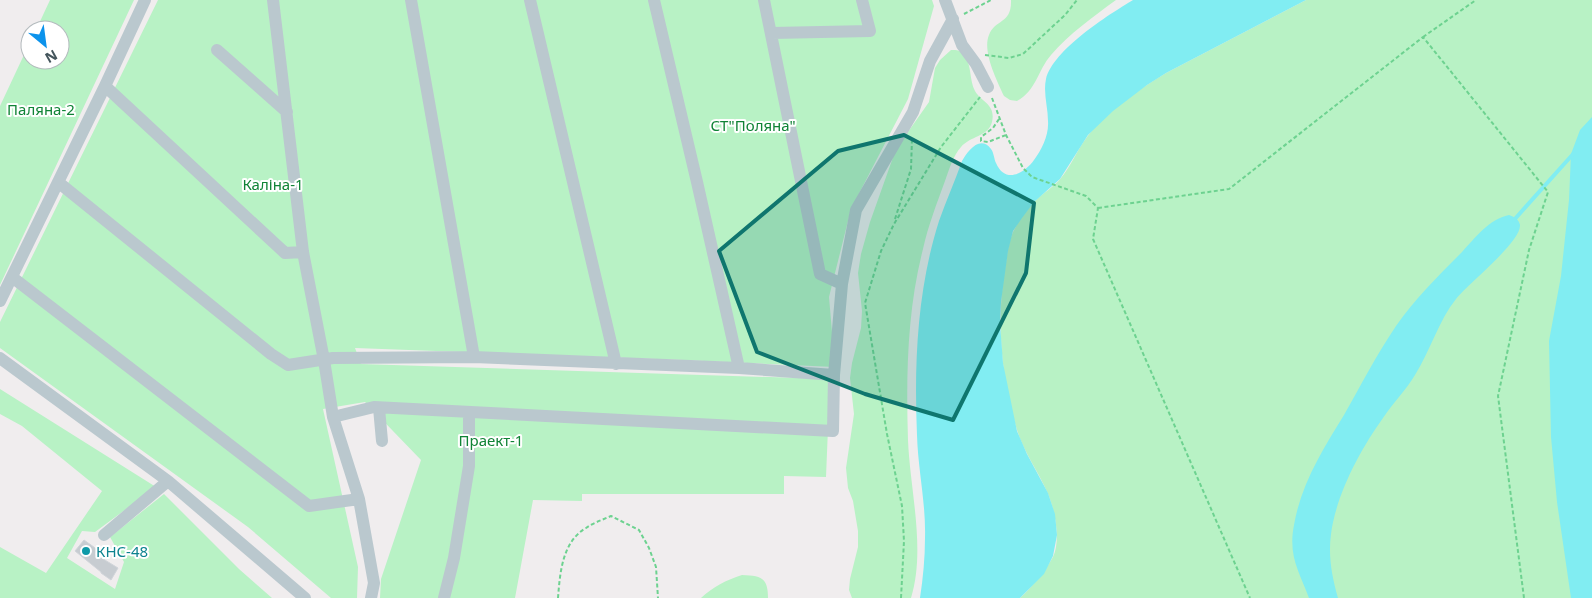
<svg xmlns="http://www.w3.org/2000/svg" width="1592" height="598" viewBox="0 0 1592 598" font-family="'Noto Sans',sans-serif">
	<rect width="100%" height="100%" fill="#f0edee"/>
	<path fill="#b8f2c5" d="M50,0H134L0,285V106L30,42V60H60V30H36Z
		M158,0H932L934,6L908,99L851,209L829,297L835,367L683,360L355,348L361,364L830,379L826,477L784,476V494H582V501L533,500L515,598H380L381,579L421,460L365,402L323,409L358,567L357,598H331L248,527L0,348V322Z
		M1011,0H1116C1094,16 1069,34 1051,55C1038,70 1036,91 1017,101L1010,100L1004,96C997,81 982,51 989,35C995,19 1012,24 1011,0Z
		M1306,0H1592V598H1020C1031,588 1046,570 1053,557C1061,540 1055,511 1048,494C1039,472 1024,453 1017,430C1001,378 996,321 1005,269C1007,256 1008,243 1013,232C1018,221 1027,209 1035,201C1043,193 1054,187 1061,178C1071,166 1077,150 1087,137C1107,110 1138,90 1166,73Z
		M951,50C957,50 961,50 964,55C972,64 969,80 975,91C982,103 996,104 992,122C988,137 970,136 961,147C953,156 949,170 945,181C937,203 928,226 923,249C907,311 906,377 908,440C910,490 926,550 911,598H852L849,590L850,579L858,547V531L853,501L848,488L846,468L854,414L850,378L852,363L861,328L862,311L858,273L861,254L870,222L896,149L929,102L935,68L940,60Z
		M0,389L156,487L95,532L82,531L67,558L115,589L124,562L110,537L164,494L239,569L272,598H0V547L46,573L102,491L22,426L0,414Z
		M742,575C761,576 768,577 768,598H701C713,587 726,580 742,575Z"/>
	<path fill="#81edf2" d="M1133,0H1306L1166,73L1147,85L1113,111L1088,135L1060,179L1034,202L1022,218L1013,231L1008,251L1001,302L1000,323L1003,363L1017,431L1027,454L1048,493L1055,514L1057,535L1053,556L1044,574L1020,598H920C923,578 925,558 925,538C926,503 918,470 917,435C914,364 917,290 939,221C946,201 955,181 962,161C967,152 980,134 991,149C994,153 994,159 996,163C1005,184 1024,174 1034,160C1042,149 1049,135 1048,121C1048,107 1043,93 1046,79C1053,50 1108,15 1133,0Z
		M1592,117V598H1571L1557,502L1551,437L1549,341L1561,276L1569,200L1571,154L1580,130Z
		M1509,215C1514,217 1519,219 1520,225C1521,242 1468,284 1456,299C1439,320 1430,351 1415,375C1406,390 1393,403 1383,418C1360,450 1336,495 1331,534C1328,556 1332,577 1338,598H1309C1299,571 1288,556 1294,525C1301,484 1323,449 1344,415C1361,385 1377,354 1396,326C1415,299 1439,275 1462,252C1475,238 1489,219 1509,215Z"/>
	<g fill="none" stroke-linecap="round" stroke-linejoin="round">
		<path stroke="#81edf2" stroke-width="4" d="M1514,220L1574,153"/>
	</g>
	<path fill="#c7ccd1" stroke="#d1d5da" d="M84,540L98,550L95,554L118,568L111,580L101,573V572L75,551Z"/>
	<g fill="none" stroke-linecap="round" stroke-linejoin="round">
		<path stroke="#6dd290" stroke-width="2" stroke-dasharray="4 2.5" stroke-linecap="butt" d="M964,14L991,0
			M1423,37L1476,0
			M985,55L1009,58L1023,54L1065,15L1077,0
			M992,98L1006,135L1023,168L1032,177L1086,196L1098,208L1093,239L1250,598
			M999,119L993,128L981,137V141L988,142L1006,135
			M1098,208L1229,189L1423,37L1548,192L1529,250L1498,396L1524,598
			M895,219L911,169L912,139
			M558,598C560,573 562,542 586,528C593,523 602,520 611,516L639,530L649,548L656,567L658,598
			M901,598L904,541L902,506L887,434L865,303L881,251L894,224L941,147L980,97"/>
		<path stroke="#bac8ce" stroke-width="12" d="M273,0L303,252L324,360L333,417L359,499L374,583L371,598
			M411,0L474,357
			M530,0L616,364
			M654,0L697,182L739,368
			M764,0L820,274L842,284
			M945,0L962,45L976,64L988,87
			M772,33L870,31L862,0
			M217,50L287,112
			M105,86L285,253L303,252
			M58,182L271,354L288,365L333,358L474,357L739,368L834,375
			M12,277L309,506L359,499
			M0,301L105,86L145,0
			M0,358L168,481L305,598
			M379,408L382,441
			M333,417L374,407L833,431L834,375L842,284L856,210L913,112L930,61L953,19
			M104,535L168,481
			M444,598L454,558L469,466V412"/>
	</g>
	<path fill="#0f766e" fill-opacity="0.2" stroke="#0f766e" stroke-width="4" stroke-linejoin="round" d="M904,135L1034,203L1026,273L953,420L865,394L757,352L719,251L838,151Z"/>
	<circle fill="#0f9aa8" stroke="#fff" stroke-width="2" cx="86" cy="551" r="5"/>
	<g text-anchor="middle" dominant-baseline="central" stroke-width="4" stroke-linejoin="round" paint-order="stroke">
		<g font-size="15" fill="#108336" stroke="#fff">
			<text x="41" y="109">Паляна-2</text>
			<text x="753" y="125">СТ"Поляна"</text>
			<text x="273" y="184">Каліна-1</text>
			<text x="491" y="440">Праект-1</text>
		</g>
		<g font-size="15" fill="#0d838f" stroke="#fff" text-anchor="start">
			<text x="96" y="551">КНС-48</text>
		</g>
	</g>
	<g transform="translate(45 45) rotate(151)"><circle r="24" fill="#ffffff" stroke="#b4bbbe"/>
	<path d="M0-4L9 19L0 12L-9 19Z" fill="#0c93ec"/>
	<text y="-8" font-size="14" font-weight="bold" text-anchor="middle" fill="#44555c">N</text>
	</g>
</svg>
